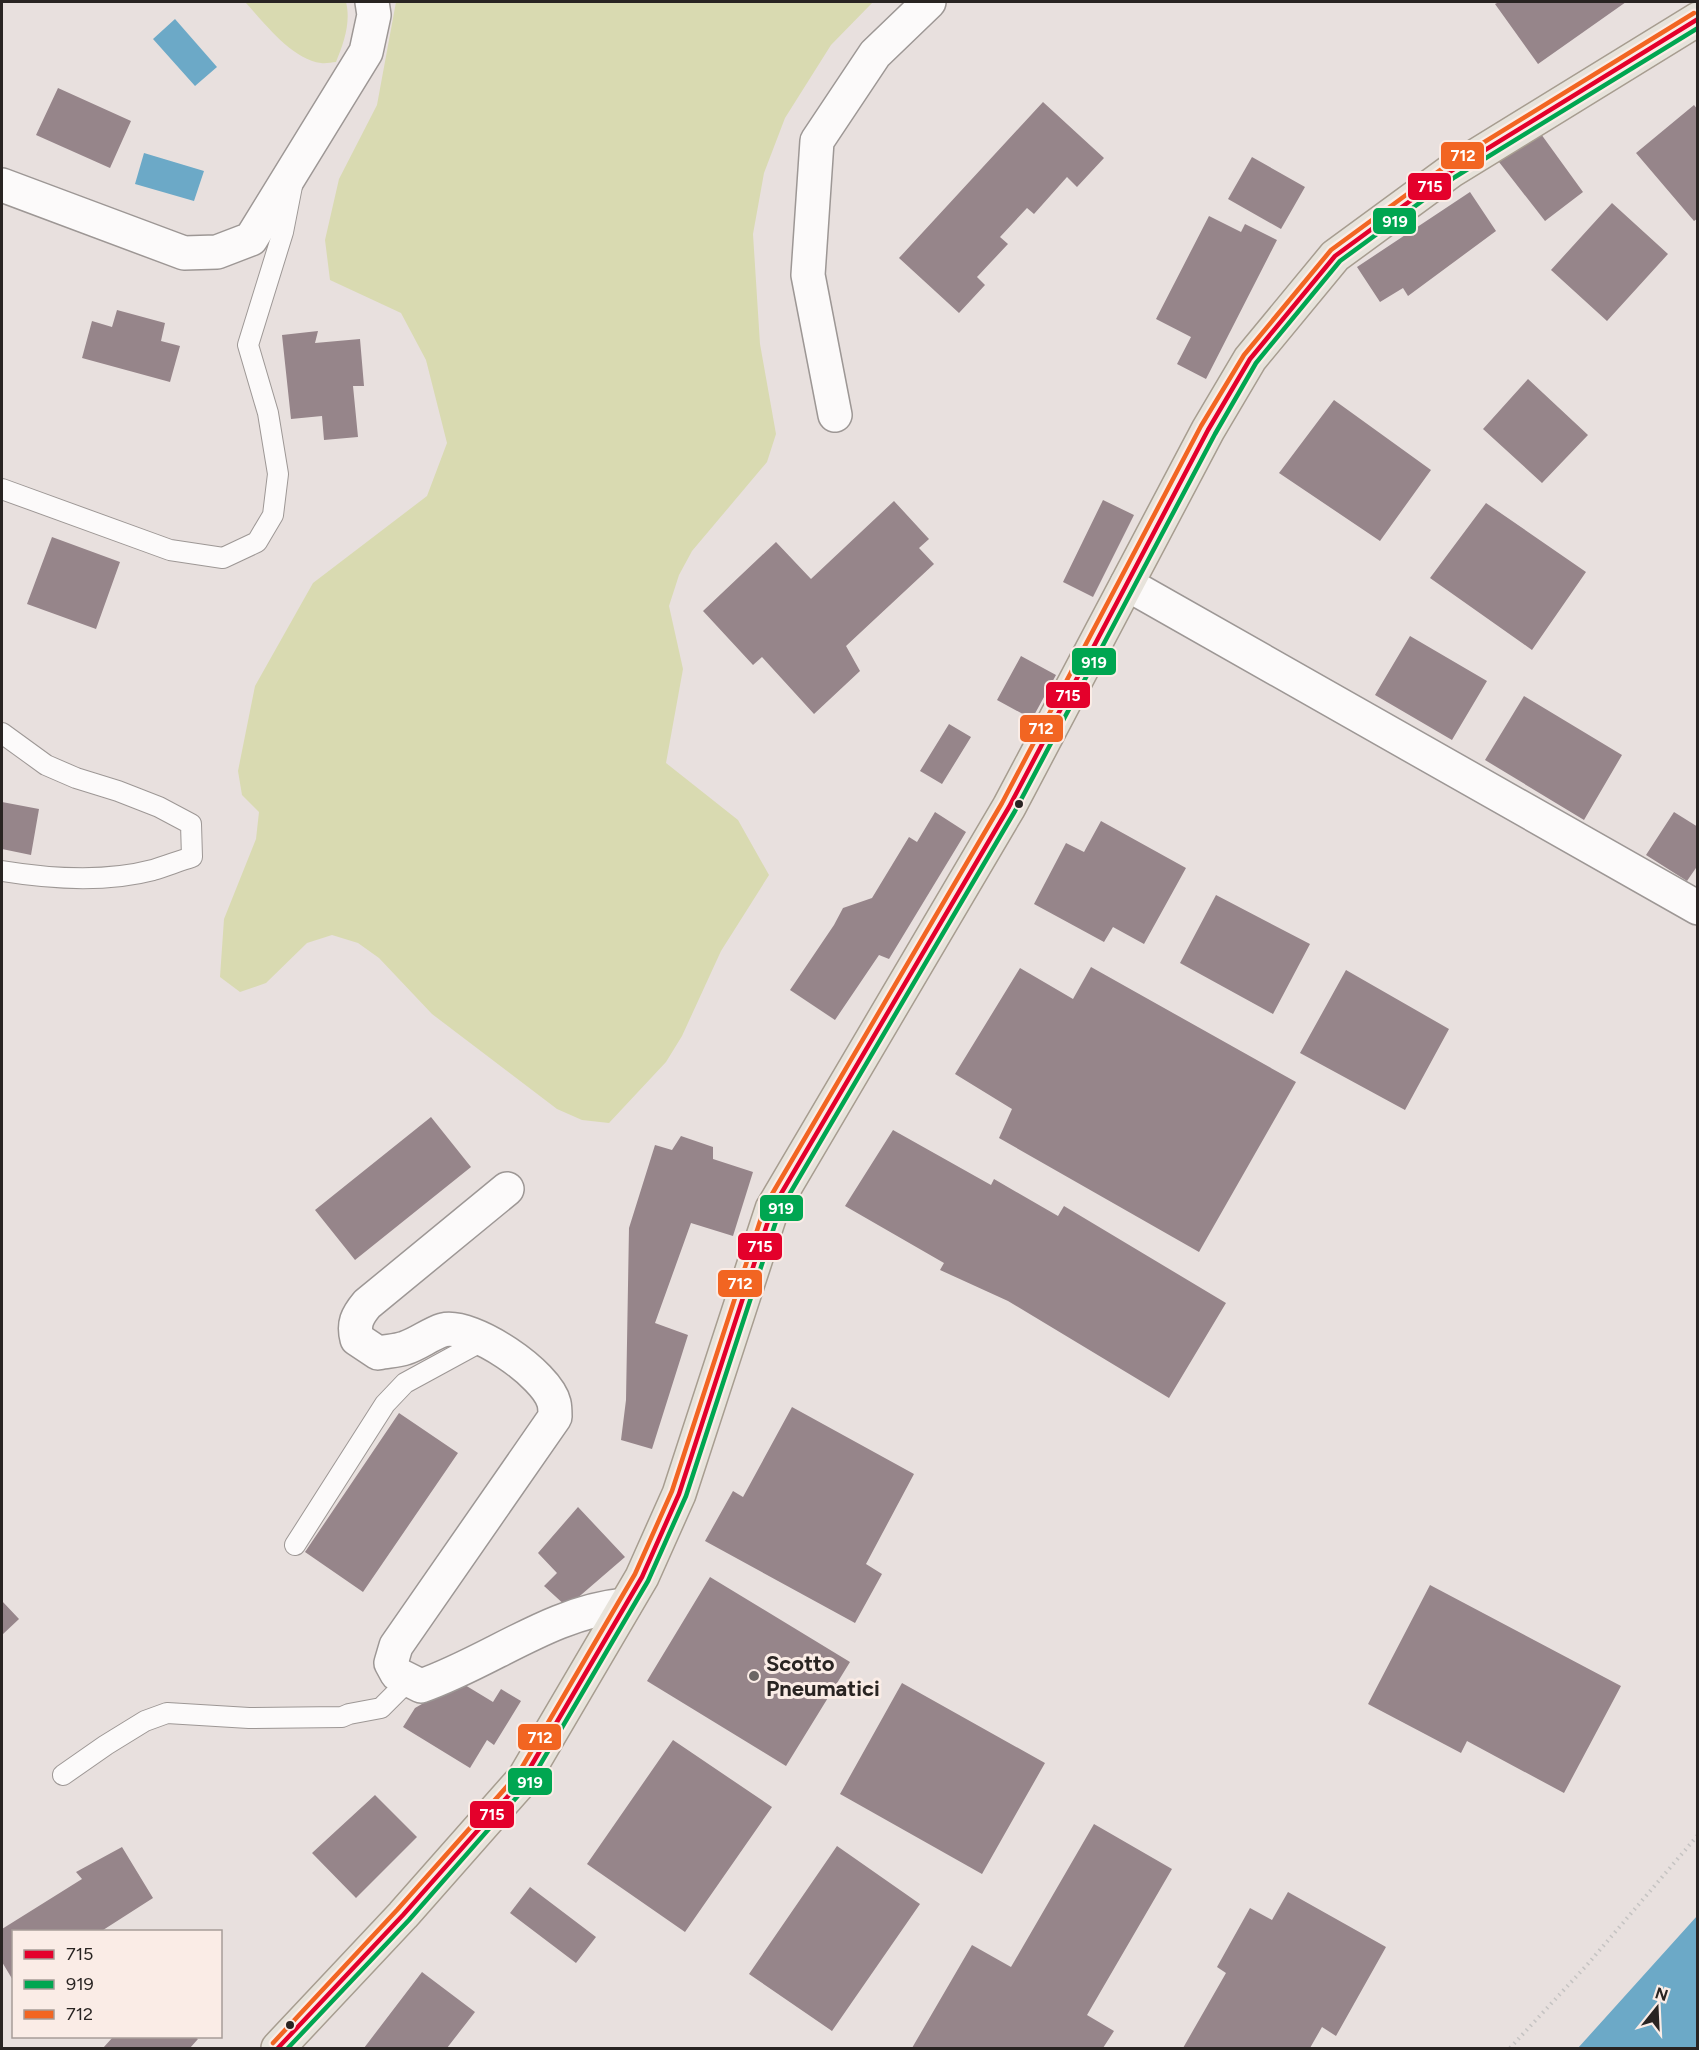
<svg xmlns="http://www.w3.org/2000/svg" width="1699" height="2050" viewBox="0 0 1699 2050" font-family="Figtree,sans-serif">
	<rect width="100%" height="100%" fill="#e8e0de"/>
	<path fill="#d9dab1" d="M245,2H346C351,22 344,43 336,62C331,62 326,64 321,63C291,59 264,22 245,2Z
		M396,2H873L831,45L785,118L764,173L753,234L760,344L776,434L767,462L692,551L679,575L669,606L683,669L666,763L738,820L769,875L721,951L682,1036L666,1062L609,1123L582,1120L557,1109L432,1014L379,958L358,943L332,935L307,943L266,983L240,992L220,977L224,919L256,839L259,812L242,795L238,771L255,686L313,583L427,496L447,443L426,360L401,313L330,280L325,240L339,179L377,105Z"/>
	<path fill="#6ca9c7" d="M175,19L217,67L195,86L153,39Z
		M144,153L204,171L194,201L135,184Z
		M1697,1916V2048H1578Z"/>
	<path fill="#96858a" d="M1499,2H1626L1538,64L1495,4Z
		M58,88L131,121L110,168L36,135Z
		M1043,102L1104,158L1077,187L1067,177L1034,214L1027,208L1000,237L1008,244L977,277L985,285L959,313L899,258Z
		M1694,105L1698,110V218L1694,221L1636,153Z
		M1541,134L1583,192L1545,221L1499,162Z
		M1252,157L1305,187L1281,229L1228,199Z
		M1470,192L1496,231L1408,296L1403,288L1380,302L1357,267Z
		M1612,203L1668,254L1607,321L1551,270Z
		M1209,216L1241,232L1245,224L1277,240L1206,379L1177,364L1191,337L1156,319Z
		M117,310L165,323L161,341L180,346L170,382L82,358L92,321L112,327Z
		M318,331L315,343L360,339L364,386H353L358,437L324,440L322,416L291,419L282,335Z
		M1528,379L1588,435L1542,483L1483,429Z
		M1334,400L1431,470L1380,541L1279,473Z
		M1103,500L1134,515L1093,597L1063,582Z
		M894,501L929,539L919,548L934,564L846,646L860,671L814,714L762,657L753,665L703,611L776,542L811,579Z
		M1486,503L1586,572L1532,650L1430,578Z
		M52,537L120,562L96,629L27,604Z
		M1410,636L1487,681L1452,740L1375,695Z
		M1021,656L1056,675L1032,719L997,700Z
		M1524,696L1622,755L1584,820L1485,760Z
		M949,724L971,737L942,784L920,771Z
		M2,802L39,809L31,855L2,849Z
		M935,812L966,832L889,959L879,955L835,1020L790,990L834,925L843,908L872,898L909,837L917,842Z
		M1674,812L1698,827V865L1687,881L1646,855Z
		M1101,821L1186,868L1144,944L1113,927L1104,942L1034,904L1066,843L1084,852Z
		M1216,895L1310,944L1273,1014L1180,963Z
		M1091,967L1296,1082L1199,1252L999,1138L1012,1109L955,1074L1020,968L1073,999Z
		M1346,970L1449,1029L1405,1110L1300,1053Z
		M431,1117L471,1167L355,1260L315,1210Z
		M893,1130L991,1185L994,1179L1058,1216L1064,1206L1226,1303L1169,1398L1008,1301L940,1270L944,1263L845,1206Z
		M681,1136L713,1147V1159L753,1172L733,1236L691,1223L655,1323L688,1335L652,1449L621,1440L626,1400L629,1228L655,1145L672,1150Z
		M792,1407L914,1474L866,1564L882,1574L855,1623L705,1541L733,1491L743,1497Z
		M399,1413L458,1453L363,1592L305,1552Z
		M578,1507L625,1557L567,1607L544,1586L557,1573L538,1553Z
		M710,1577L850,1662L786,1766L647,1681Z
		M1430,1585L1621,1686L1564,1793L1467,1741L1461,1753L1368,1704Z
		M2,1601L19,1619L2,1635Z
		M460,1682L493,1702L501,1689L521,1701L494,1745L487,1740L470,1768L403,1727L415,1708Z
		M902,1683L1045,1763L982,1874L840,1794Z
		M673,1740L772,1807L685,1932L587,1864Z
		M375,1795L417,1837L356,1898L312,1853Z
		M1094,1824L1172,1869L1087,2015L1114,2031L1103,2048H912L972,1945L1011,1967Z
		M837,1846L920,1904L832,2031L749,1974Z
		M122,1847L153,1898L100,1932H14V1982L2,1962V1929L82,1879L76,1872Z
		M530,1887L596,1937L576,1963L510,1913Z
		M1288,1892L1386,1947L1336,2036L1322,2027L1310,2048H1183L1226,1973L1217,1967L1250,1908L1272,1920Z
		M422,1972L475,2012L447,2048H364Z
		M113,2037H195L198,2039L190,2048H103Z"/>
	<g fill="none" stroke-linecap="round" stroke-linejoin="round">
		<g stroke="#9d9795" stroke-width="22">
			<path id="service" d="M2,489L170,550L223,558L257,542L273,515L278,474L268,413L248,345L283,232L292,186
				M2,733L46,765L76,778L118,791L159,807L191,824L192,857C179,861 166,866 153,870C104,883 51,879 2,871
				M295,1545L385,1404L405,1383L484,1340
				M63,1775L106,1745L145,1721L167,1713L249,1718L342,1717L349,1714L381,1708L408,1681"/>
		</g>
		<g stroke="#9d9795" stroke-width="36">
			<path id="minor" d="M835,415L808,275L817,141L875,54L929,2
				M1127,584L1698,908
				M507,1189L367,1304C357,1316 353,1324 357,1339L378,1353C387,1351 397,1351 405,1348C418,1344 430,1334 443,1330C472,1323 547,1374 554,1403C555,1407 555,1413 555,1417L396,1646L391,1663L397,1674L421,1686C490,1662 551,1612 625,1605"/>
		</g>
		<g stroke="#9d9795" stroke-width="36">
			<path id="tertiary" d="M2,185L184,253L217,252L251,239L366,52L374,15L372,2"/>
		</g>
		<g stroke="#a79d90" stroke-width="36">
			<path id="primary" d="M278,2048L403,1915L524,1778L642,1577L679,1494L772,1209L1009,807L1208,430L1250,359L1335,256L1451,171L1698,19"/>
		</g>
		<path stroke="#c5c3c2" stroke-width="4" stroke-dasharray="1.5 4.5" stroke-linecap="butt" d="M1510,2048L1587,1965L1698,1835"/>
		<use href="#service" stroke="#fcfafa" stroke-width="20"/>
		<use href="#minor" stroke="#fcfafa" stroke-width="33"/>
		<use href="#tertiary" stroke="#fcfafa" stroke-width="33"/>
		<use href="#primary" stroke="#e7e3db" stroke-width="33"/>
		<g stroke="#faece6" stroke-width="9">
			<path id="bus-1" d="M278,2048L403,1915L524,1778L642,1577L679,1494L772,1209L1009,807L1208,430L1250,359L1335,256L1451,171L1698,19"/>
		</g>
		<g stroke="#faece6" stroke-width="9">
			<path id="bus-2" d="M288,2048L409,1920L530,1782L648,1581L686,1496L779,1212L1015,811L1215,434L1256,363L1340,261L1455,177L1698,28"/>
		</g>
		<g stroke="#faece6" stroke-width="9">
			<path id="bus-3" d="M273,2043L397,1910L518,1774L635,1574L672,1491L765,1206L1002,803L1201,426L1244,355L1331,250L1447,165L1694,13"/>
		</g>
		<use href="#bus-1" stroke="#e4002b" stroke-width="4.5"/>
		<use href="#bus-2" stroke="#00a651" stroke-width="4.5"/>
		<use href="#bus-3" stroke="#f26522" stroke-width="4.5"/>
	</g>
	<g fill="#292422" stroke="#faece6" stroke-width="2">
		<circle cx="1019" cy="804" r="5"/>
		<circle cx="290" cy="2025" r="5"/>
	</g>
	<circle fill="#6c6664" stroke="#faece6" stroke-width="2" cx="754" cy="1676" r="6"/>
	<g text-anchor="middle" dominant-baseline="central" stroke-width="6" stroke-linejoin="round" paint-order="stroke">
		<g font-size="22" font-weight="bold" fill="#292422" stroke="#faece6" text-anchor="start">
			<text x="766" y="1663">Scotto<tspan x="766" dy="25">Pneumatici</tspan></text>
		</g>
	</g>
	<g stroke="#faece6" stroke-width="2">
		<rect x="1440" y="141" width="45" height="29" rx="6" fill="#f26522"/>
		<rect x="1407" y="172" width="45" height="29" rx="6" fill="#e4002b"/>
		<rect x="1372" y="207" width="45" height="28" rx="6" fill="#00a651"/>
		<rect x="1071" y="647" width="46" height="29" rx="6" fill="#00a651"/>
		<rect x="1045" y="681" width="46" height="28" rx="6" fill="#e4002b"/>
		<rect x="1019" y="714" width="45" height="29" rx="6" fill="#f26522"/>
		<rect x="759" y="1194" width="45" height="28" rx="6" fill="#00a651"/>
		<rect x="737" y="1232" width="46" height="29" rx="6" fill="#e4002b"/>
		<rect x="717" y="1269" width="46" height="29" rx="6" fill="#f26522"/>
		<rect x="517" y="1723" width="45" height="28" rx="6" fill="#f26522"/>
		<rect x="507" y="1767" width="46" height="29" rx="6" fill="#00a651"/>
		<rect x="469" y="1800" width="46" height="29" rx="6" fill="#e4002b"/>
	</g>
	<g font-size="16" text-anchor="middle" font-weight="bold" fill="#fff">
		<text x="1463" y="161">712</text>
		<text x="1430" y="192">715</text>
		<text x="1395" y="227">919</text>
		<text x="1094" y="668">919</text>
		<text x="1068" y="701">715</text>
		<text x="1041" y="734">712</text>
		<text x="781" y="1214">919</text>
		<text x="760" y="1252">715</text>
		<text x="740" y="1289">712</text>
		<text x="540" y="1743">712</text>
		<text x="530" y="1788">919</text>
		<text x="492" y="1820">715</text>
	</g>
	<rect width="1699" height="2050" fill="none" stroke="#292422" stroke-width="6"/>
	<rect x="12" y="1930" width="210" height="108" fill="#faece6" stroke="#a69c98" stroke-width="1.5"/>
	<rect x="24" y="1950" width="30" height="9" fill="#e4002b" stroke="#a69c98" stroke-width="1.5"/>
	<text x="66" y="1960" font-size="18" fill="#292422">715</text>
	<rect x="24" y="1980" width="30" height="9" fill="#00a651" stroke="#a69c98" stroke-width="1.5"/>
	<text x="66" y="1990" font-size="18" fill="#292422">919</text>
	<rect x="24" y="2010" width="30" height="9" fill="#f26522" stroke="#a69c98" stroke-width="1.5"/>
	<text x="66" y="2020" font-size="18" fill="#292422">712</text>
	<g transform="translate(1657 2008) rotate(18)" stroke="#faece6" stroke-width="4.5" paint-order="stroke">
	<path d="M0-4.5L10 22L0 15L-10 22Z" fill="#292422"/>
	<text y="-9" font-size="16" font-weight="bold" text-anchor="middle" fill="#292422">N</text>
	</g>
</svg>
